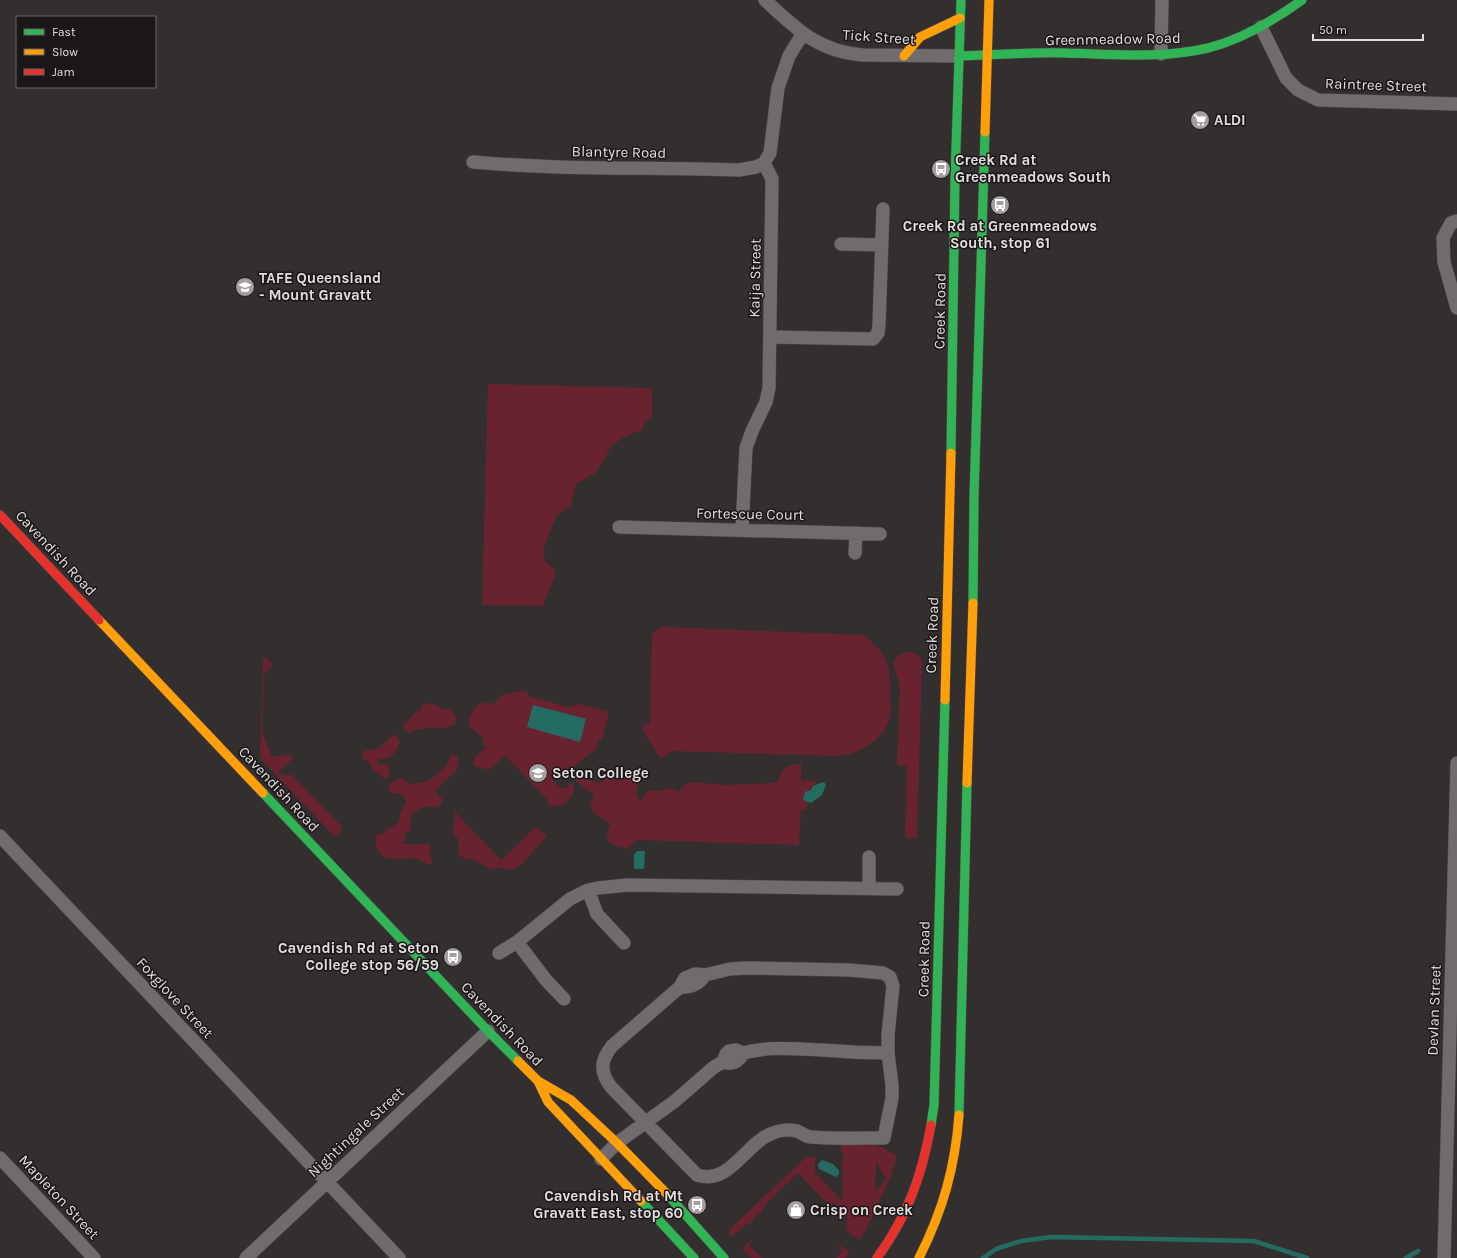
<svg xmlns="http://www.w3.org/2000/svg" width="1457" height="1258" viewBox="0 0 1457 1258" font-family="Karla,sans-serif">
	<rect width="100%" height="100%" fill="#342f2f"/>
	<path fill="#692330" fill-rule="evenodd" d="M488,384L652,388V417L645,421L642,430L624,437L611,446L603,462L595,473L576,484L571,505L556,516L543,551L546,563L554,568L556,574L543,604L544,606L482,605Z
		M664,627L863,635C888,653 891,666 890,696C890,702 891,711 890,717C884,740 860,753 839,756L672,751L661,759L643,731V725L650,723L652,635L656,630Z
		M907,652C914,652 918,654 922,660L917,838H905L907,766L897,765L900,686L893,664L898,656Z
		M263,658H266L273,665L264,674L262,723L263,734L271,755C279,759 286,752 294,757L278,773L280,774L292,775L342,827L341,830L335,837L260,758Z
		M523,691L527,692L528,696L568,707L579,704L609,712L602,739L598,740L595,751H593L565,774L560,772L553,774L551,778L561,788H566L572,783L574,786L573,794L567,801V804L549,807L548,800L505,755L489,770L475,766L473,763L475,757L486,748L483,743V738L469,725C468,718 473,708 479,704C484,702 488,704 493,704L502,695Z
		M431,703L445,710L449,709L457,718L454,725C446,729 440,728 431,728C424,728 415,730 408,733L403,729V726L416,712L421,710L422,705L425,704Z
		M394,734L400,741C399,746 394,755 389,758C386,759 383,759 379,759L377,761L379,764H388L389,776L387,778L384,779L378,772L374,771L368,761L362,759L363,753L365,750L368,751L371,749L375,751Z
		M454,754L459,759L457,770L435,791L443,800L438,807C426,805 421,807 411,815L410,832L405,833V840L403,842V844H429L432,865C426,863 419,859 412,858C399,857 385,864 378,850C375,844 375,840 377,835L385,833L388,828L395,826L399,821L400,812L406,803V800L401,794L390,792L388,788L392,782L401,778L411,784L429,781L446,766L451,756Z
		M801,763V781L806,780L817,782L809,791L805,801L808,803L805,810H801L799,845L638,840L624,850L623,847C615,846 606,843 607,834C608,830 610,828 610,824L592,811L590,805L594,797L593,794L576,781V778H582L600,783L609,775L618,774L636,775L639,780L636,795L639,800H642C648,788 647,791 659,791C663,791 667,788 672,788L676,791H679L686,784L691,782L725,785L775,783L779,780C780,768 790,765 801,763Z
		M455,812L501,860L536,827L546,835L545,838L523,863L515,868L510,870L501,868L490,869L472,859H466L460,856L458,851V839L453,833Z
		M871,1144L883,1148L897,1156L891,1176L864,1234L859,1240L847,1231L846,1225L848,1218L834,1202L829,1205L798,1173L766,1204L761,1213L754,1217L750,1224L745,1225L743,1228L729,1237V1230L806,1157H815V1173L842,1201L843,1152H840L842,1145ZM876,1162L886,1179L875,1192Z
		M752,1239L753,1240L749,1246L762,1258H752L742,1249Z
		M837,1245L845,1248L850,1253L845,1258H836L842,1251Z"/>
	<path fill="#246c61" d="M533,705L586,719L580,742L527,727Z
		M822,782L825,783L826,785L822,795L811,803L805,801L803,799L805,792L811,790L813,786Z
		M637,851H645L644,869H634V855Z
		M822,1160L833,1164L839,1170V1174L836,1177L834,1176L819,1169L818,1164Z"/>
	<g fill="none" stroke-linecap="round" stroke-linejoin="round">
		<path stroke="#246c61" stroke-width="4.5" d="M983,1258L996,1249L1021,1241L1051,1237L1254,1241L1307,1258
			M1406,1258L1418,1251"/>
		<g stroke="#504b4b" stroke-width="14">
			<path id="street" d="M765,0C796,29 819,52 863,55L959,56
				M1261,27L1286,78L1298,90L1318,100L1457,104
				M1161,54L1162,0
				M473,162C561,170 650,167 739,170L756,167L764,163
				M1457,221L1451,223L1443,238L1444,262L1457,308
				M841,244L882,245
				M770,337L873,339L878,333L879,324L883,209
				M619,527L880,534
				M742,529L746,448L752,431L766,402L769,388L772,179L764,163L770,153L778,88L789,56L803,33
				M855,553L856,533
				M0,836L399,1258
				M869,888V857
				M588,890L597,914L624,943
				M517,942L546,980L564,999
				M499,953L517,942L570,899L588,890L598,888L627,885L897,889
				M680,987L612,1046C600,1061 600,1072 611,1087L697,1175C730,1186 746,1142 773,1133C780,1130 790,1129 797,1131C802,1133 806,1137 811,1137C835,1139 860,1138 884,1138L892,1098V1085L888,1053V1035L893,986L890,977L883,973L849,970L746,968L730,969L705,975L695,974L685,978L680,987C691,988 699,984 705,975
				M743,1053C770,1046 796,1049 823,1050C845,1052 867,1053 888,1053
				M0,1158L94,1258
				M601,1159L617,1143L675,1101L714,1067L723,1062L726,1054L729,1051L736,1050L743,1053C739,1062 732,1065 723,1062
				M246,1258L488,1031
				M1444,1258L1457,763"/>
		</g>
		<g stroke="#504b4b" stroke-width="10">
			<path id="fast" d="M959,56C994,55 1030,52 1065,53C1112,54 1162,59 1208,48C1243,39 1273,21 1302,0
				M951,453L955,177L961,0
				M973,603L974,498L985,132
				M263,793L488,1031L518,1061
				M959,1115L967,783
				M931,1125L934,1105L945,700
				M667,1194L724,1258
				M641,1201L694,1258"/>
		</g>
		<g stroke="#504b4b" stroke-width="10">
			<path id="slow" d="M904,56L920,37L960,18
				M985,132L989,0
				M99,620L263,793
				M945,700L951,453
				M967,783L973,603
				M518,1061L538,1081L571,1100L617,1143L667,1194
				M538,1081L548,1102L641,1201
				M919,1258C943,1210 955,1168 959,1115"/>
		</g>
		<g stroke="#504b4b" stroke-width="10">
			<path id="jam" d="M0,515L99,620
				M877,1258C907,1217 922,1176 931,1125"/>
		</g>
		<use href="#street" stroke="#706c6c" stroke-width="13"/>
		<use href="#fast" stroke="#30b455" stroke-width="9"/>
		<use href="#slow" stroke="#ff9f0a" stroke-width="9"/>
		<use href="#jam" stroke="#e5322d" stroke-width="9"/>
	</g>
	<defs>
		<g id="supermarket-disc" transform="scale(1)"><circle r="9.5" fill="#a69fa0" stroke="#1b1617"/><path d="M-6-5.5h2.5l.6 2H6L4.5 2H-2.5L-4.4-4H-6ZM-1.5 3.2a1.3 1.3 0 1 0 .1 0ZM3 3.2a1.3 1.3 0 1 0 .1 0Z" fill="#fff"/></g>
		<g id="bus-disc" transform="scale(1)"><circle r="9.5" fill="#a69fa0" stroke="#1b1617"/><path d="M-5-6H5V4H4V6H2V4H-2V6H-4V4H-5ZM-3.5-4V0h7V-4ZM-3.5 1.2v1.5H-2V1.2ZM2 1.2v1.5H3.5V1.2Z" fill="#fff"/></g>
		<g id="university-disc" transform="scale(1)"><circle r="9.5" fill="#a69fa0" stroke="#1b1617"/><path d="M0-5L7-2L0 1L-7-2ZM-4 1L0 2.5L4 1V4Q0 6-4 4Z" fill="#fff"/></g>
		<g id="school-disc" transform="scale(1)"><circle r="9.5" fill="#a69fa0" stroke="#1b1617"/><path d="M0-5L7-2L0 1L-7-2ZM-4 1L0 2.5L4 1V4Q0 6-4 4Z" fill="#fff"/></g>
		<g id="shop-disc" transform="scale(1)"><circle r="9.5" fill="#a69fa0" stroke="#1b1617"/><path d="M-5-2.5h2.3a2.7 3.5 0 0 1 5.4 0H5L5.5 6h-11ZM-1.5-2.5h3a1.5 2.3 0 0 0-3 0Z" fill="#fff"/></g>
	</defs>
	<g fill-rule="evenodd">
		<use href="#supermarket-disc" x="1200" y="120"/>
		<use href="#bus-disc" x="941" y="169"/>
		<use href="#bus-disc" x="1000" y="205"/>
		<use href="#university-disc" x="245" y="287"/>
		<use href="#school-disc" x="538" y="773"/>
		<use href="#bus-disc" x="453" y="957"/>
		<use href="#bus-disc" x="697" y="1205"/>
		<use href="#shop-disc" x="796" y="1210"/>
	</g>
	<g text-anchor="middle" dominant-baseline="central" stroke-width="3" stroke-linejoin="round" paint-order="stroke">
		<g font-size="15" fill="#e3dcdd" stroke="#1b1617">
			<text transform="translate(879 37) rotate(4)">Tick Street</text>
			<text transform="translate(1113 39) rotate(-1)">Greenmeadow Road</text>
			<text transform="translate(1376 85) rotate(2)">Raintree Street</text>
			<text transform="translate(619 152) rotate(1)">Blantyre Road</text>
			<text transform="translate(755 278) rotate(-89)">Kaija Street</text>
			<text transform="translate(940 311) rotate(-89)">Creek Road</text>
			<text transform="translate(750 514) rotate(1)">Fortescue Court</text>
			<text transform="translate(56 553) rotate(47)">Cavendish Road</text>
			<text transform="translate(932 635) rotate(-88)">Creek Road</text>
			<text transform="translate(279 789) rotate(47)">Cavendish Road</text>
			<text transform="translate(924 959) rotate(-89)">Creek Road</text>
			<text transform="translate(175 998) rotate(47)">Foxglove Street</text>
			<text transform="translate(1434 1010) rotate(-88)">Devlan Street</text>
			<text transform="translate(502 1024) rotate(46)">Cavendish Road</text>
			<text transform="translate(356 1132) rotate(-43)">Nightingale Street</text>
			<text transform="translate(59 1197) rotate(47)">Mapleton Street</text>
		</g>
		<g font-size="15" font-weight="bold" fill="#e3dcdd" stroke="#1b1617" text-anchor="start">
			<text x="1214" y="120">ALDI</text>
			<text x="955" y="160">Creek Rd at<tspan x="955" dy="17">Greenmeadows South</tspan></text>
			<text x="1000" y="226" text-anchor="middle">Creek Rd at Greenmeadows<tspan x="1000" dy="17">South, stop 61</tspan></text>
			<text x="259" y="278">TAFE Queensland<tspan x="259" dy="17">- Mount Gravatt</tspan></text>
			<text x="552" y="773">Seton College</text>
			<text x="439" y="948" text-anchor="end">Cavendish Rd at Seton<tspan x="439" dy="17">College stop 56/59</tspan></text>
			<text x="683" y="1196" text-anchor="end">Cavendish Rd at Mt<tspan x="683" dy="17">Gravatt East, stop 60</tspan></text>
			<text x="810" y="1210">Crisp on Creek</text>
		</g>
	</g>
	<rect x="16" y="16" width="140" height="72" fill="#1b1617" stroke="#6b6566"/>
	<rect x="24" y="29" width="20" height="6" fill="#30b455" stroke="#6b6566"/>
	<text x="52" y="36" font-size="12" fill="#e3dcdd">Fast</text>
	<rect x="24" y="49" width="20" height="6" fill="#ff9f0a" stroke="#6b6566"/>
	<text x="52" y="56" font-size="12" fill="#e3dcdd">Slow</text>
	<rect x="24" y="69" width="20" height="6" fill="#e5322d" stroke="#6b6566"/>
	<text x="52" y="76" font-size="12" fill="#e3dcdd">Jam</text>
	<path d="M1313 34v6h110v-6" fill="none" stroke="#e3dcdd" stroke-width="2"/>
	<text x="1319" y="34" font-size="12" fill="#e3dcdd" stroke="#1b1617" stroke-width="3" paint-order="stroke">50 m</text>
</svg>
